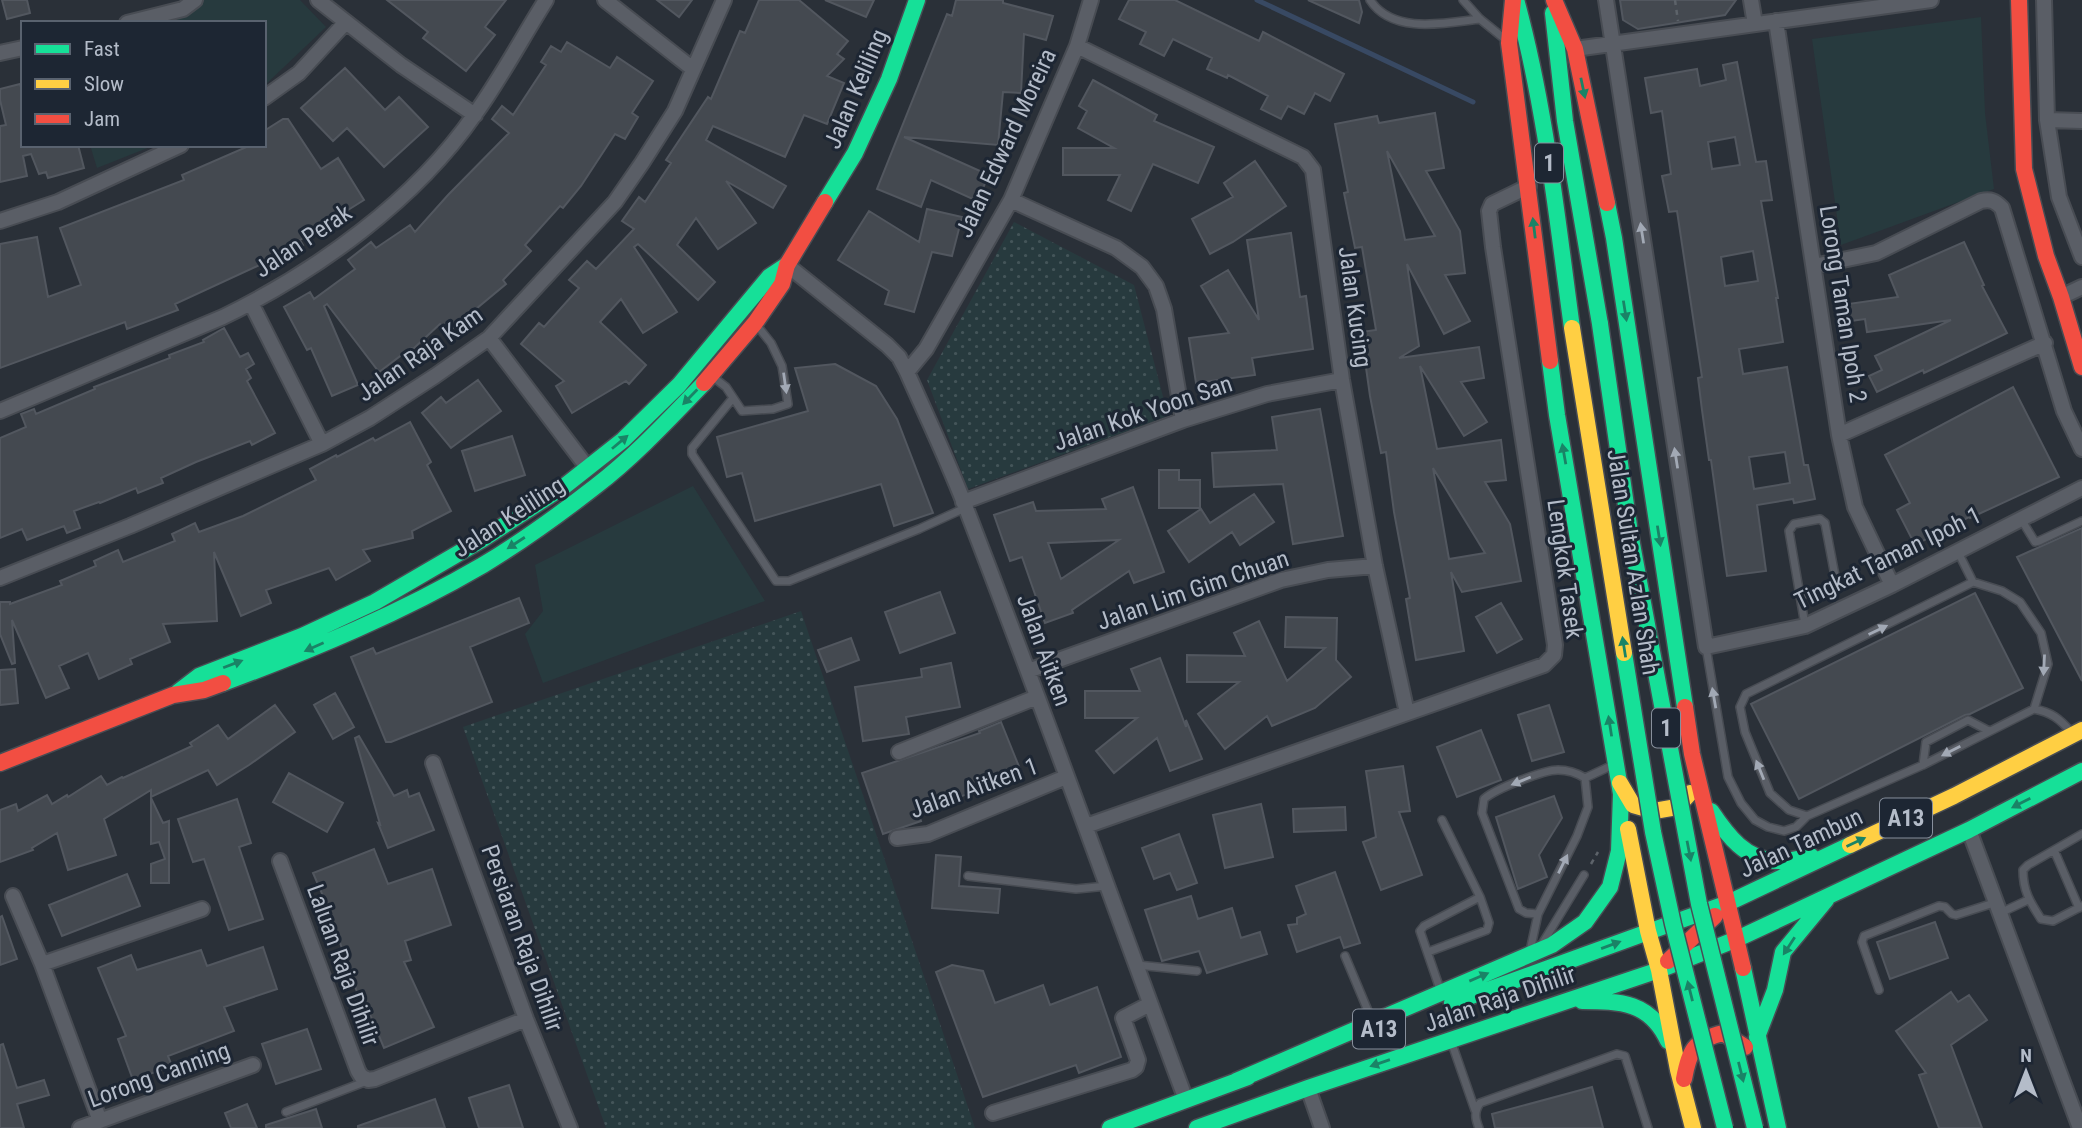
<svg xmlns="http://www.w3.org/2000/svg" width="2082" height="1128" viewBox="0 0 2082 1128" font-family="'Roboto Condensed',sans-serif">
	<defs>
		<pattern id="grass-dots" width="8" height="8" patternUnits="userSpaceOnUse" patternTransform="scale(1.75)"><rect width="8" height="8" fill="#273a3e"/><path d="M2 2h.1M6 6h.1" fill="none" stroke="#445559" stroke-width="1.8" stroke-linecap="round"/></pattern>
	</defs>
	<rect width="100%" height="100%" fill="#2a3038"/>
	<path fill="url(#grass-dots)" d="M1014,222L1134,285L1168,416L968,489L927,380Z
		M801,611L975,1128H606L463,727Z"/>
	<path fill="#273a3e" d="M204,0H300L326,27L264,86V23H161L197,9Z
		M1981,17L1985,113L1994,189L1841,245L1812,39Z
		M90,145H155L97,168Z
		M693,486L765,601L543,683L525,634L543,611L535,565Z"/>
	<g fill="none" stroke-linecap="round" stroke-linejoin="round">
		<path stroke="#384963" stroke-width="5" d="M1257,0L1473,102"/>
	</g>
	<path fill="#444950" stroke="#52575f" stroke-width="2" fill-rule="evenodd" d="M2,0H27L30,13L7,19Z
		M387,0H506L485,27L495,35L466,71L423,38L428,32Z
		M657,0H692L679,17Z
		M759,0H799L848,41L837,54L844,59L827,76L844,83L827,124L804,115L785,157L713,126L706,140L786,186L773,208L726,181L756,223L718,249L696,218L677,245L715,282L698,300L638,244L634,247L677,312L643,333L621,299L600,322L646,365L629,384L626,381L572,413L556,386L564,381L521,344L539,323L544,327L579,288L569,280L587,261L596,269L634,229L622,221L639,197L645,202L671,163L666,160L708,97L711,99L740,31L745,33Z
		M825,0H874L866,17Z
		M956,0H1003V3L1053,16L1046,40L1024,34L1021,93L1003,92L998,145L904,137L989,175L977,201L931,180L921,207L877,189L947,14L952,16Z
		M1129,0H1175L1259,41L1263,32L1344,74L1330,101L1315,93L1304,114L1288,106L1281,119L1261,109L1268,96L1228,75L1227,78L1207,69L1212,58L1173,39L1164,56L1140,44L1146,32L1119,19Z
		M1308,0H1359L1362,12L1359,23Z
		M1620,0H1736L1725,15L1638,29L1623,20Z
		M567,42L610,68L617,57L653,81L632,113L638,117L625,139L615,134L581,186L563,208L560,206L525,245L531,251L503,280L506,284L447,333L440,324L413,349L411,348L379,372L327,304L324,306L358,385L332,396L311,348L307,350L284,307L310,292L314,299L355,269L348,260L371,242L376,248L410,225L415,232L448,195L509,133L492,119L502,106L513,115L546,65L541,62L551,46L561,52Z
		M1737,62L1756,162L1766,161L1772,200L1761,201L1778,298H1776L1783,342L1739,349L1743,374L1787,367L1804,465H1808L1815,499L1794,503L1793,499L1757,505L1766,571L1727,576L1711,460H1709L1702,410L1698,378L1702,377L1677,211L1669,212L1662,176L1671,174L1662,111L1651,113L1645,78L1697,69L1700,86L1726,80L1723,65ZM1735,137L1740,165L1712,169L1708,142ZM1753,251L1758,281L1725,286L1721,257ZM1785,452L1790,483L1754,489L1749,457Z
		M345,68L385,110L399,97L428,127L384,167L347,128L333,141L301,108Z
		M1093,80L1157,115L1154,121L1214,147L1198,183L1153,164L1131,211L1108,200L1120,175H1063V148H1114L1078,128L1087,111L1079,106Z
		M20,84L23,94V145H78L84,168L48,178L46,172L39,174L31,154L23,156L27,176L0,182V126L6,125L0,100V89Z
		M1435,113L1444,168L1426,171L1460,231L1465,273L1445,275L1470,321L1444,334L1407,264L1419,346L1399,358L1479,347L1484,378L1461,382L1487,422L1464,436L1420,366L1437,449L1501,440L1506,480L1485,482L1510,524L1521,581L1462,592L1451,572L1464,651L1416,660L1406,599L1410,598L1394,512L1386,452L1381,453L1370,396L1361,332L1376,330L1362,247L1355,248L1344,193L1348,192L1335,124L1377,116L1379,123ZM1387,151L1435,236L1405,240ZM1433,468L1485,553L1449,559Z
		M283,119H288L321,169L338,158L364,200L300,240L303,245L175,304L178,310L127,329L125,322L0,368V244L37,237L48,297L81,285L60,228L184,180L182,175L251,145H264V131Z
		M1255,161L1286,206L1233,242L1210,254L1192,219L1233,197L1224,183Z
		M927,209L962,217L952,256L932,252L914,312L885,304L889,291L838,260L869,211L919,242Z
		M1291,233L1300,297L1306,296L1313,349L1252,358L1255,375L1196,383L1189,338L1229,333L1201,286L1228,270L1259,320L1247,240Z
		M1964,242L1984,285L1982,286L2007,333L1924,373L1923,370L1877,392L1869,376L1882,370L1875,356L1951,320L1867,332L1865,319L1850,321L1848,304L1898,297L1889,275Z
		M224,328L240,357L248,353L254,364L246,369L251,378L247,381L275,433L252,445L250,441L196,462L161,478L163,483L138,493L136,488L100,503L99,502L74,511L80,528L67,533L64,526L27,540L22,529L0,538V438L26,427L21,414L34,409L36,414L95,389L94,387L170,358L169,355L204,342L203,340Z
		M835,364L876,386L897,419L933,513L894,526L881,484L755,521L742,473L727,477L717,437L808,411L795,368Z
		M478,380L501,411L451,448L422,413L441,397L446,403Z
		M2013,387L2059,477L1970,518L1969,517L1915,545L1897,510L1910,503L1885,455Z
		M1320,409L1343,536L1293,544L1283,484L1214,487L1212,453L1277,450L1272,417Z
		M410,422L431,462L427,465L451,511L412,531L413,538L363,550L370,561L336,580L329,568L266,590L271,603L241,616L214,552L217,621L163,624L170,642L130,659L132,664L99,679L88,653L59,666L69,688L46,698L12,620L15,663L12,664L0,634V602H10V604L62,585L60,581L96,566L94,561L118,550L123,562L175,541L172,534L195,523L199,532L243,516L316,480L310,469L336,455L337,457L373,438L375,441Z
		M512,436L525,475L475,491L462,451Z
		M1159,470H1179V480H1200V508H1159Z
		M1133,487L1164,572L1134,583L1129,571L1072,610L1073,613L1045,623L1022,557L1010,561L994,515L1033,502L1036,511L1106,509L1102,499ZM1119,540L1061,579L1048,543Z
		M1254,494L1274,522L1240,545L1232,532L1189,562L1168,531L1201,509L1210,523Z
		M2082,528V681L2017,557Z
		M940,592L955,633L900,653L885,612Z
		M1975,593L2023,688L1970,714L1965,715L1799,799L1751,704Z
		M519,598L529,623L470,647L492,702L391,742H386L351,657L373,648L376,654Z
		M1501,603L1522,639L1497,653L1476,617Z
		M1286,617L1337,618L1336,660L1351,677L1315,708L1272,726L1267,716L1225,749L1198,714L1239,682H1187V655L1245,656L1234,633L1259,621L1287,681L1325,648L1285,647Z
		M851,638L859,660L827,672L818,650Z
		M1160,658L1186,727V720L1202,759L1170,771L1157,738L1114,773L1096,751L1137,718H1085V691H1140L1131,669Z
		M951,663L960,707L906,717L909,734L863,741L855,687L922,677L921,669Z
		M15,669L18,703L0,705V670Z
		M335,693L354,727L333,739L314,705Z
		M275,705L295,732L249,765L217,785L208,770L151,797V790L104,819L116,855L68,870L57,833L32,848L33,850L0,862V810L16,804L18,811L47,795L52,804L67,795L68,797L101,776L107,785L122,777L123,778L192,746L190,743L218,725L228,739Z
		M1549,705L1564,752L1532,761L1518,715Z
		M1001,722L1022,774L918,812L921,821L883,834L862,773L980,733L979,731Z
		M1481,730L1501,780L1457,797L1437,747Z
		M359,736L394,796L407,790L409,797L419,793L434,830L388,848L378,823L380,824L355,738Z
		M1403,766L1410,811L1399,812L1422,875L1381,890L1363,842L1376,837L1366,771Z
		M289,773L343,803L327,832L273,802Z
		M1554,796L1562,818L1539,855L1547,877L1518,889L1496,817Z
		M151,798L163,823L169,821V883H151V864L165,859L159,842L151,844Z
		M237,799L251,843L239,847L263,919L229,930L204,859L193,862L178,819Z
		M1261,804L1273,857L1225,868L1213,815Z
		M1345,807L1346,830L1294,832L1293,809Z
		M1179,834L1197,883L1177,890L1170,873L1154,879L1142,848Z
		M374,849L388,884L432,869L451,925L405,941L411,960L404,962L434,1027L384,1048L369,1012L361,1015L353,997L358,995L327,905L313,873Z
		M936,855L961,857L959,886L1000,889L998,913L932,908Z
		M1335,872L1360,943L1344,948L1340,937L1297,952L1288,925L1297,924V918L1306,914L1296,886Z
		M127,874L140,906L62,936L49,905Z
		M1191,896L1198,919L1232,908L1241,938L1260,932L1267,954L1207,973L1199,951L1162,961L1145,910Z
		M2,916L17,959L0,965V917Z
		M1935,922L1948,958L1890,979L1877,942Z
		M263,947L277,989L224,1007L234,1031L168,1056L172,1066L133,1080L118,1039L126,1036L98,968L131,955L137,970L201,950L207,966Z
		M952,965L983,971L995,1003L1043,985L1050,1005L1097,987L1121,1057L1079,1073L1076,1065L983,1097L936,972Z
		M1951,992L1958,1002L1969,995L1987,1020L1951,1045L1982,1128H1939L1919,1075L1926,1073L1896,1031Z
		M307,1029L321,1069L276,1084L262,1044Z
		M3,1044L17,1088L44,1080L49,1095L17,1104L24,1128H0V1045Z
		M509,1085L523,1128H479L469,1098Z
		M1592,1087L1603,1128H1495L1492,1114Z
		M435,1099L445,1128H358V1126Z
		M247,1104L257,1128H231L225,1113Z
		M316,1109L322,1128H266V1125Z"/>
	<g fill="none" stroke-linecap="round" stroke-linejoin="round">
		<g stroke="#484c53" stroke-width="10">
			<path id="lane" d="M1370,0C1393,35 1446,23 1480,19
				M1463,0L1480,19L1506,40
				M713,377L726,387L742,411L773,409L788,404L782,366L771,343L755,323
				M733,398L692,448V454L776,581H789L919,529L965,508
				M2021,519L2035,542L2039,541L2082,521
				M1958,552L1973,582
				M1799,596L1831,588L1836,581L1825,523L1820,519L1794,524L1789,531L1805,625
				M1706,647L1728,777L1741,803L1755,820L1768,827L1784,831L1796,827L1807,816
				M2034,709L2048,664L2041,633L2020,602L2002,591L1973,582L1746,694L1740,707L1745,732L1770,793L1789,810L1807,816L1923,765L2034,709C2051,712 2060,719 2071,732
				M1923,765L1926,742L1968,720L1989,731
				M1585,778L1613,765
				M2082,834L2028,865L2023,870C2023,891 2030,902 2041,919L2053,921L2082,906
				M2054,850L2079,908
				M968,876L1076,889L1107,886
				M2000,913L2028,900
				M1538,914L1526,913L1519,909L1482,813L1484,799C1495,789 1543,770 1558,770C1568,770 1577,773 1585,778
				M1542,944L1584,875
				M1530,951L1538,914L1577,836L1588,807L1585,778
				M1428,952L1487,930L1489,923L1480,897
				M1345,956L1371,1018
				M1137,965L1197,971
				M1440,989L1420,931L1424,926L1480,897L1442,820
				M1879,990L1862,942L1864,936L1939,906L1945,907L1952,914L1956,915L1997,902
				M1451,1041L1475,1110
				M286,1112L367,1081
				M1479,1128C1475,1118 1474,1112 1480,1103L1617,1054L1625,1056L1648,1128"/>
		</g>
		<g stroke="#484c53" stroke-width="18">
			<path id="street" d="M318,0L401,65L475,115
				M605,0L693,69
				M1606,0L1706,647L1805,626L1892,585L2082,488
				M1751,0L1755,24
				M2044,0L2047,120L2059,197L2082,257
				M1776,21L1839,435L1855,507L1892,585
				M127,23L183,9L195,0
				M1077,46L1303,157L1313,170L1342,380L1375,566L1407,713
				M1575,49L1931,0
				M0,53L23,48
				M264,98L299,73L346,22
				M2047,120L2082,121
				M1011,200L1116,248L1142,267L1156,286L1164,309L1183,420
				M0,221L58,202L181,145
				M787,265L887,345L899,357L907,372C926,415 947,459 964,503C1041,701 1112,901 1186,1100
				M1814,266L1876,253L1981,201C1991,199 1995,201 2002,208L2064,411L2082,449
				M2061,297L2082,287
				M251,303L322,444
				M489,338L587,467
				M907,372L926,349L1011,200L1077,46L1091,0
				M0,411L223,317C317,271 415,201 475,114C501,78 522,38 546,0
				M1839,435L2045,343
				M963,502L1183,420L1267,394L1342,380
				M0,578L130,526L322,444L370,418L435,376L489,338L615,202L642,163L675,111L724,0
				M1028,671L1281,580L1328,570L1375,566
				M899,752L1037,697
				M433,763L526,1019L570,1128
				M1086,826L1544,665L1554,655L1555,645L1493,247L1489,211L1492,204L1529,186
				M1969,830L2080,1128
				M897,838L928,834L1066,777
				M280,861L358,1071L361,1076L368,1080L375,1079L526,1019
				M13,896L42,964L100,1121
				M42,964L202,909
				M1308,1088L1322,1128
				M993,1113L1132,1070L1136,1067L1138,1060L1123,1018L1150,1004
				M80,1128L253,1065"/>
		</g>
		<g stroke="#484c53" stroke-width="19">
			<path id="fast" d="M1517,3C1546,110 1557,219 1572,328
				M1553,13L1565,121L1600,324
				M825,202L855,153L889,79L917,0
				M1607,203L1614,238L1685,707
				M223,683C312,650 401,613 483,565C523,541 560,514 596,486C635,456 670,418 704,383
				M178,692L199,676L302,636L375,602L483,539L566,485L623,440L679,385L769,277L787,265
				M1711,811C1727,835 1746,861 1778,861C1789,862 1800,858 1811,856
				M1743,968L1778,1128
				M1582,1001C1621,1001 1650,1002 1668,1041
				M1452,1003L1728,903L1850,845
				M1757,1037L1775,990L1783,952L1826,900
				M1236,1081L1552,945L1585,922L1610,887L1619,851L1621,794L1557,415L1550,361
				M1110,1128L1248,1077
				M1197,1128L1308,1088L1659,970L1737,939L1969,830L2082,771"/>
		</g>
		<g stroke="#484c53" stroke-width="19">
			<path id="slow" d="M1620,783L1633,805L1654,811L1677,807L1690,793
				M1628,829L1648,931L1659,970L1678,1070L1693,1128
				M1850,845L1954,796L2082,730"/>
		</g>
		<g stroke="#484c53" stroke-width="19">
			<path id="jam" d="M1513,0L1509,43L1550,361
				M1554,0L1575,49L1607,203
				M2019,0L2024,169L2046,256L2061,297L2082,367
				M704,383L755,323L782,284L787,265L825,202
				M1685,707L1692,754L1743,968
				M0,763L173,695L204,690L223,683
				M1668,961L1715,916
				M1684,1079C1689,1051 1694,1040 1723,1033L1745,1047"/>
		</g>
		<path stroke="#5d636a" stroke-width="2.5" stroke-dasharray="5 5" stroke-linecap="butt" d="M1675,0L1678,21
			M1591,864L1598,852"/>
		<use href="#lane" stroke="#5a5e66" stroke-width="7"/>
		<use href="#street" stroke="#5a5e66" stroke-width="14"/>
		<use href="#fast" stroke="#16e098" stroke-width="16"/>
		<use href="#slow" stroke="#ffcf43" stroke-width="16"/>
		<use href="#jam" stroke="#f24e42" stroke-width="16"/>
		<g stroke="#484c55" stroke-width="19" stroke-linecap="butt">
			<path id="fast-bridge" d="M1600,324L1630,533L1699,904L1755,1128
				M1624,653L1653,832L1673,924L1725,1128"/>
		</g>
		<g stroke="#484c55" stroke-width="19" stroke-linecap="butt">
			<path id="slow-bridge" d="M1572,328L1624,653"/>
		</g>
		<use href="#fast-bridge" stroke="#16e098" stroke-width="16"/>
		<use href="#slow-bridge" stroke="#ffcf43" stroke-width="16"/>
	</g>
	<defs><path id="oneway-solid" d="M-6-.8H1V-3.2L6.5 0L1 3.2V.8H-6Z" transform="scale(1.75)"/></defs>
	<g fill="#1a8366">
		<use href="#oneway-solid" transform="translate(1583 88) rotate(78)"/>
		<use href="#oneway-solid" transform="translate(1534 228) rotate(-97)"/>
		<use href="#oneway-solid" transform="translate(1625 311) rotate(81)"/>
		<use href="#oneway-solid" transform="translate(690 397) rotate(134)"/>
		<use href="#oneway-solid" transform="translate(620 442) rotate(-40)"/>
		<use href="#oneway-solid" transform="translate(1564 454) rotate(-100)"/>
		<use href="#oneway-solid" transform="translate(1659 536) rotate(81)"/>
		<use href="#oneway-solid" transform="translate(516 543) rotate(147)"/>
		<use href="#oneway-solid" transform="translate(314 647) rotate(156)"/>
		<use href="#oneway-solid" transform="translate(1624 647) rotate(-99)"/>
		<use href="#oneway-solid" transform="translate(233 664) rotate(-21)"/>
		<use href="#oneway-solid" transform="translate(1610 726) rotate(-99)"/>
		<use href="#oneway-solid" transform="translate(2021 803) rotate(153)"/>
		<use href="#oneway-solid" transform="translate(1856 842) rotate(-25)"/>
		<use href="#oneway-solid" transform="translate(1689 851) rotate(79)"/>
		<use href="#oneway-solid" transform="translate(1611 945) rotate(-20)"/>
		<use href="#oneway-solid" transform="translate(1789 946) rotate(123)"/>
		<use href="#oneway-solid" transform="translate(1479 977) rotate(-23)"/>
		<use href="#oneway-solid" transform="translate(1690 991) rotate(-104)"/>
		<use href="#oneway-solid" transform="translate(1380 1063) rotate(161)"/>
		<use href="#oneway-solid" transform="translate(1741 1072) rotate(76)"/>
	</g>
	<g fill="#a2a9b5">
		<use href="#oneway-solid" transform="translate(1642 233) rotate(-99)"/>
		<use href="#oneway-solid" transform="translate(785 383) rotate(82)"/>
		<use href="#oneway-solid" transform="translate(1676 458) rotate(-99)"/>
		<use href="#oneway-solid" transform="translate(1878 630) rotate(-26)"/>
		<use href="#oneway-solid" transform="translate(2044 665) rotate(93)"/>
		<use href="#oneway-solid" transform="translate(1714 698) rotate(-100)"/>
		<use href="#oneway-solid" transform="translate(1951 751) rotate(153)"/>
		<use href="#oneway-solid" transform="translate(1760 770) rotate(-112)"/>
		<use href="#oneway-solid" transform="translate(1521 781) rotate(158)"/>
		<use href="#oneway-solid" transform="translate(1563 864) rotate(-64)"/>
	</g>
	<g text-anchor="middle" dominant-baseline="central" stroke-width="6" stroke-linejoin="round" paint-order="stroke">
		<g fill="#1d2633" stroke="#878f9c" stroke-width="2">
			<rect x="1535" y="143.5" width="28" height="39" rx="5"/>
			<rect x="1652" y="708.5" width="28" height="39" rx="5"/>
			<rect x="1880" y="798.5" width="52" height="39" rx="5"/>
			<rect x="1353" y="1009.5" width="52" height="39" rx="5"/>
		</g>
		<g font-size="23" font-weight="bold" fill="#b4bcc9">
			<text x="1549" y="163">1</text>
			<text x="1666" y="728">1</text>
			<text x="1906" y="818">A13</text>
			<text x="1379" y="1029">A13</text>
		</g>
		<g font-size="24" fill="#b4bcc9" stroke="#1d2633">
			<text transform="translate(856 89) rotate(-67)">Jalan Keliling</text>
			<text transform="translate(1006 143) rotate(-65)">Jalan Edward Moreira</text>
			<text transform="translate(303 241) rotate(-34)">Jalan Perak</text>
			<text transform="translate(1843 304) rotate(81)">Lorong Taman Ipoh 2</text>
			<text transform="translate(1355 307) rotate(82)">Jalan Kucing</text>
			<text transform="translate(420 354) rotate(-35)">Jalan Raja Kam</text>
			<text transform="translate(1143 413) rotate(-19)">Jalan Kok Yoon San</text>
			<text transform="translate(509 517) rotate(-33)">Jalan Keliling</text>
			<text transform="translate(1888 558) rotate(-26)">Tingkat Taman Ipoh 1</text>
			<text transform="translate(1633 562) rotate(81)">Jalan Sultan Azlan Shah</text>
			<text transform="translate(1565 569) rotate(82)">Lengkok Tasek</text>
			<text transform="translate(1193 590) rotate(-19)">Jalan Lim Gim Chuan</text>
			<text transform="translate(1044 650) rotate(70)">Jalan Aitken</text>
			<text transform="translate(974 788) rotate(-20)">Jalan Aitken 1</text>
			<text transform="translate(1801 843) rotate(-25)">Jalan Tambun</text>
			<text transform="translate(522 938) rotate(70)">Persiaran Raja Dihilir</text>
			<text transform="translate(343 965) rotate(70)">Laluan Raja Dihilir</text>
			<text transform="translate(1500 999) rotate(-19)">Jalan Raja Dihilir</text>
			<text transform="translate(159 1075) rotate(-20)">Lorong Canning</text>
		</g>
	</g>
	<rect x="21" y="21" width="245" height="126" fill="#1d2633" stroke="#59626f" stroke-width="2"/>
	<rect x="35" y="44" width="35" height="10" fill="#16e098" stroke="#59626f" stroke-width="2"/>
	<text x="84" y="56" font-size="21" fill="#b4bcc9">Fast</text>
	<rect x="35" y="79" width="35" height="10" fill="#ffcf43" stroke="#59626f" stroke-width="2"/>
	<text x="84" y="91" font-size="21" fill="#b4bcc9">Slow</text>
	<rect x="35" y="114" width="35" height="10" fill="#f24e42" stroke="#59626f" stroke-width="2"/>
	<text x="84" y="126" font-size="21" fill="#b4bcc9">Jam</text>
	<g transform="translate(2026 1072)" stroke="#1d2633" stroke-width="5" paint-order="stroke">
	<path d="M0-5L12 26L0 18L-12 26Z" fill="#b4bcc9"/>
	<text y="-10" font-size="19" font-weight="bold" text-anchor="middle" fill="#b4bcc9">N</text>
	</g>
</svg>
